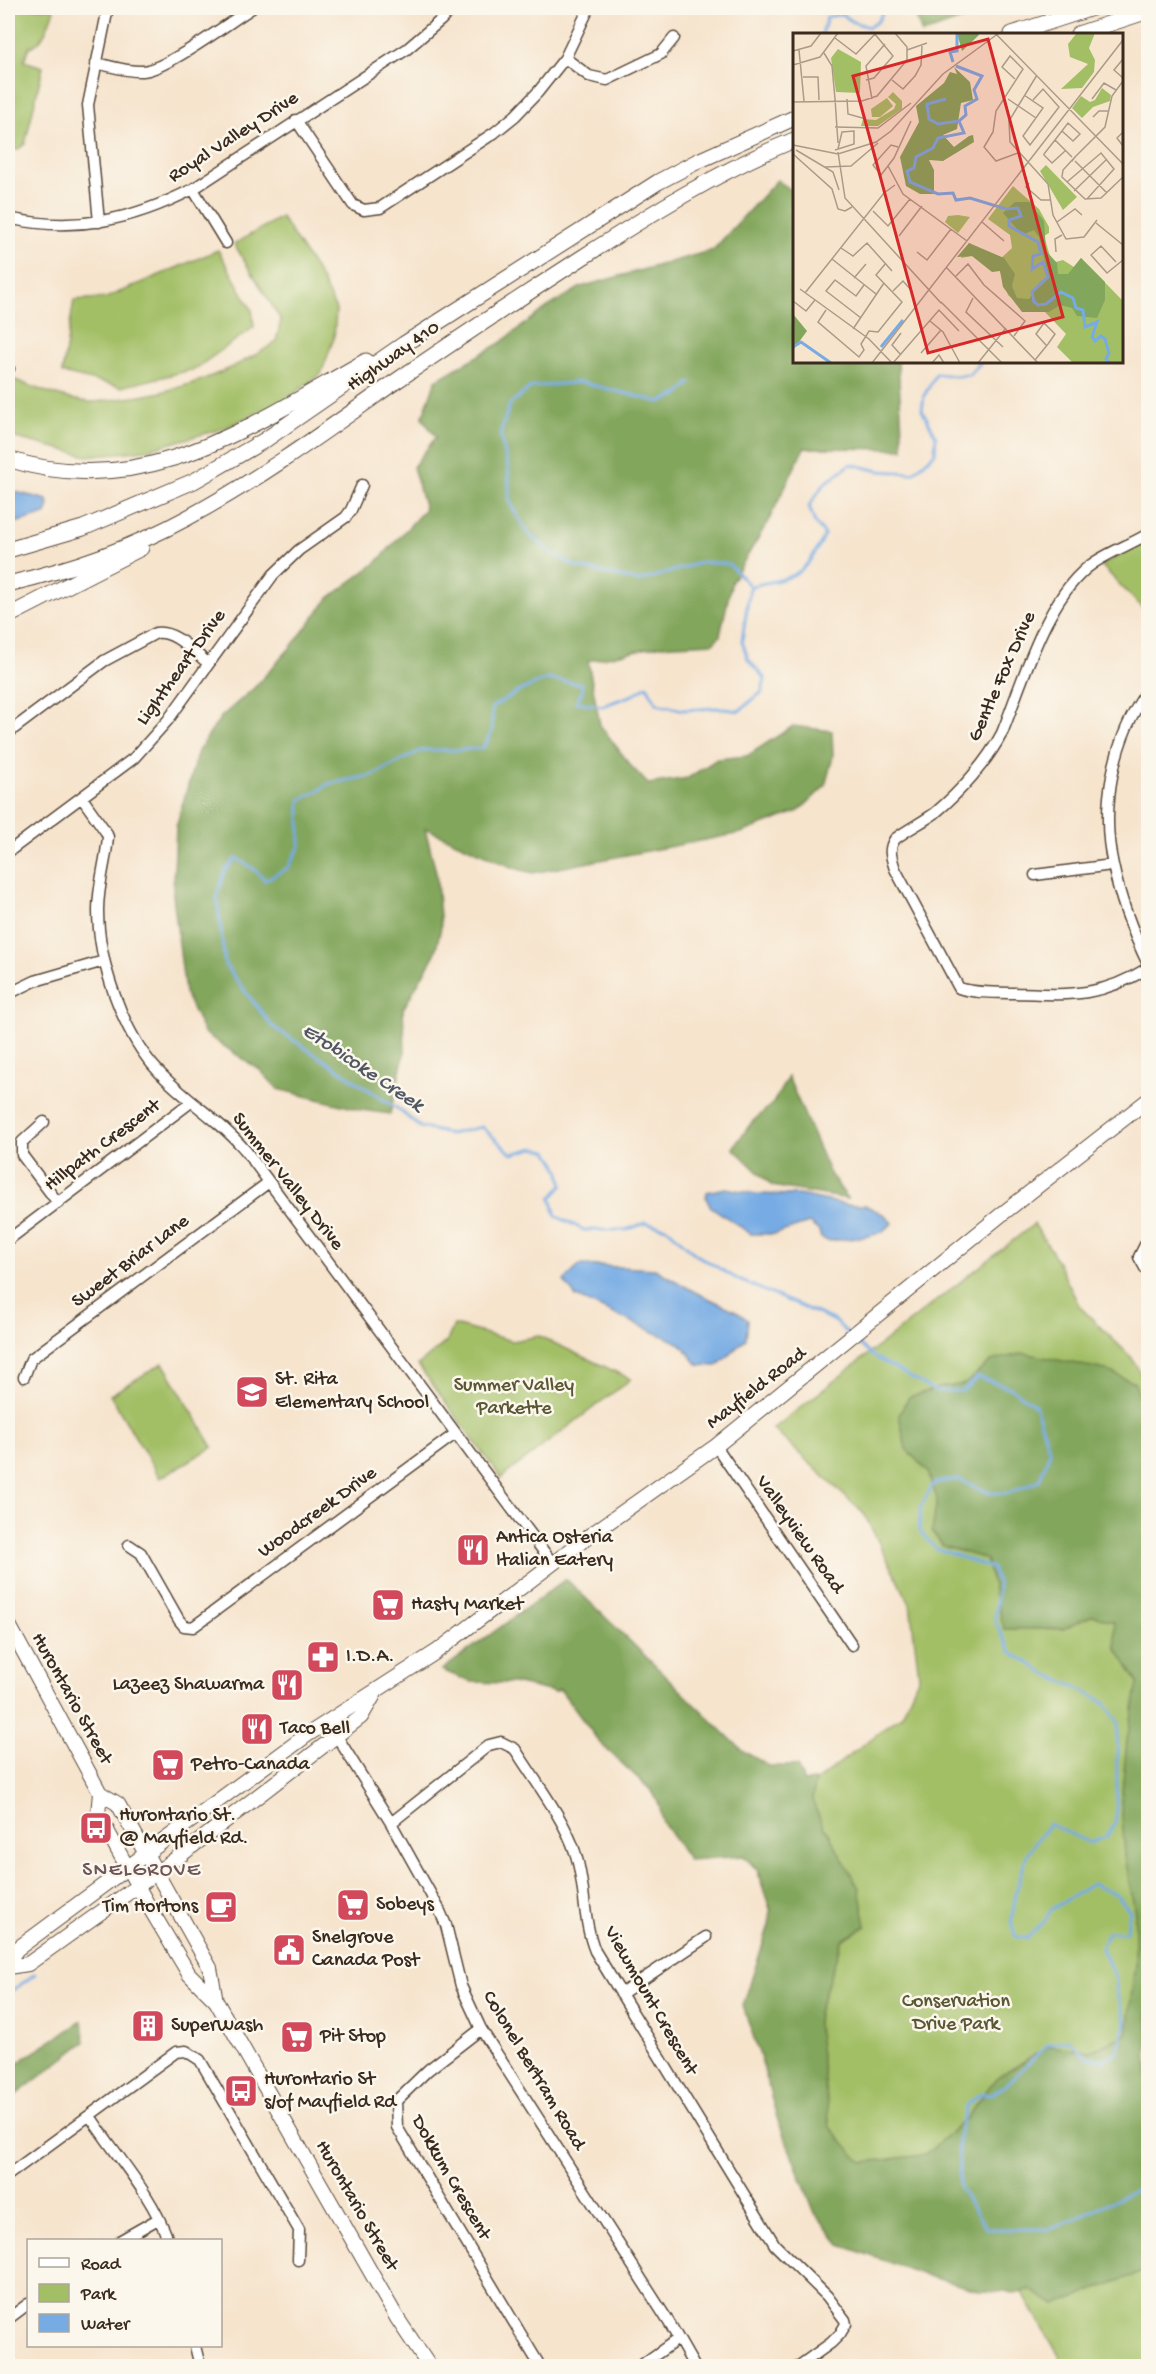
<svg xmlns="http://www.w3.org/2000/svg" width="1156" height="2374" viewBox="0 0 1156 2374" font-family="'Gochi Hand',sans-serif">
	<rect width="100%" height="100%" fill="#fbf7ec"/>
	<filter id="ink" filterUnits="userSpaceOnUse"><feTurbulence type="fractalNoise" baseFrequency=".0167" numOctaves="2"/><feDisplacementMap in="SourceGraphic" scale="12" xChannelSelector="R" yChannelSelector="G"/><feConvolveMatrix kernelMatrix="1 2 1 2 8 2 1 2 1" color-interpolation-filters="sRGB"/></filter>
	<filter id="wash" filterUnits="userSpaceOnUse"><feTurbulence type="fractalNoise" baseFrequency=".008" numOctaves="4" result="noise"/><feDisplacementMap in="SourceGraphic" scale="24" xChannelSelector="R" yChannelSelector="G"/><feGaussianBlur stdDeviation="1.35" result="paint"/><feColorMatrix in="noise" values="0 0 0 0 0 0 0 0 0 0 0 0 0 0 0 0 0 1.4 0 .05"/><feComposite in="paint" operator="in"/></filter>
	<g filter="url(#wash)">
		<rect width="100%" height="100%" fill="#f6e4cd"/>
		<path fill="#a3bf66" stroke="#6f7442" stroke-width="1.5" d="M8,8H52L54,10C49,22 44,45 29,47L24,61L43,67L25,144L17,150L8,147Z
			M281,217L318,273L336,310L334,338L321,374L288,398L225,428L146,450L87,456L8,436V377C32,387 64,400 91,402C100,402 109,400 118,399C174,394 230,373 276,342L281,320L234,244Z
			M218,250L252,310L254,327L195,369L121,387L62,373L74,300L106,298Z
			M1148,540V614L1101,565Z
			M1034,1224L1053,1253L1080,1307L1132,1358L1148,1387V2366H1065L1016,2282L879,2258L765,2078L778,1933L757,1870L728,1839L671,1824L652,1791L600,1743L560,1689L554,1692L514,1683L471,1682L442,1670L566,1579L769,1786L816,1781L902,1715L919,1676L910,1604L864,1514L773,1429Z
			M454,1325L512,1341L539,1336L631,1379L501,1478L418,1365L447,1341Z
			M163,1363L213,1447L160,1478L110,1395Z"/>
		<path fill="#82a65b" stroke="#5e683c" stroke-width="1.5" d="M913,8H993L922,34Z
			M777,180L794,192V362H898L903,449L804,448L768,522L732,581L720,636L713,643L657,646L588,661L600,725L631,766L648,784L688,778L717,759L747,756L793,726L832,731L833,757L825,786L799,811L741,833L533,873L514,868L425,828L436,872L441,927L435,954L403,1009L405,1051L390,1114L361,1110L278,1089L260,1070L204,1033L185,993L173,895L176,827L198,751L221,717L255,687L290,648L329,598L377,562L425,509L413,467L436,437L422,418L436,380L500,343L546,308L581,287L713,250Z
			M788,1077L830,1174L848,1199L772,1186L733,1148L752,1122L773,1103Z
			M1024,1353L1106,1370L1135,1383L1148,1427V2270L1055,2305L1029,2289L1020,2293L980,2291L921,2274L841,2245L815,2213L777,2118L762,2062L743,2006L769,1925L771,1910L758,1870L744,1856L689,1860L663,1823L659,1804L652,1791L600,1743L560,1689L554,1692L514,1683L471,1682L442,1670L566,1579L743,1751L769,1766H797L804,1782L816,1781L812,1800L824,1828L830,1834L834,1844L859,1888L866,1926L842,1940L818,2013L817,2023L830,2127L858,2159L864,2162L925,2155L965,2119L996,2078L1049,2046L1091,2051L1127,2034L1135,1963V1913L1125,1857L1121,1802L1127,1740L1138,1683L1116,1648L1114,1622L1093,1615L1063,1629H1004L986,1559L943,1546L932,1532L937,1499L928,1472L906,1449L899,1415L909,1397L942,1387L965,1384L991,1361Z
			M82,2021L85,2042L8,2101V2069Z"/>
		<path fill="#76abe4" stroke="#586a81" stroke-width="1.5" d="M8,490L47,500L49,505L46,514L8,525Z
			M726,1188L756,1194L799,1195L848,1205H865L885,1215L892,1223C880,1240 847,1238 828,1241L821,1238L819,1231L809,1223L775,1234H751L710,1206L706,1198L707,1192Z
			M580,1265L655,1269L695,1292L734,1310L748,1320L746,1339L717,1366L698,1365L681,1344L576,1297L564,1281Z"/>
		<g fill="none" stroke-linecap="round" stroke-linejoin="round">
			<path stroke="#76abe4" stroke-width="3" d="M822,34L827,17L842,14L853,22L869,27L878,21L885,8
				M691,382L679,394L660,402L580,382L531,387L510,404L500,434L508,467L510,503L528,534L553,554L577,567L639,581L703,562L729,564L750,586
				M849,1334L833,1320L739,1280L695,1254L667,1228L645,1223L626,1230H584L556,1216L551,1198L563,1185L559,1169L548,1151L534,1148L512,1154L482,1127L450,1134L420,1127L398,1109L272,1026L225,965L217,896L225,871L236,858L254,869L265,880L288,868L300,846V800L318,791L328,784L373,775L422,750H459L483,748L492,731V707L521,690L547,679L582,684V692L576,702L602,706L633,695L647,686L657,704L683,710L717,708L739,711L762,692L765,679L748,659L742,641L750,587C762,583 772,582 783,579C805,574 815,554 825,535L815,523L809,506L824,484L851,464L879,471L913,473L935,453L936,436L922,410L924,396L936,374L956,376L969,375L981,362
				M854,1339L871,1355L935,1391H962L978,1377L1011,1388L1035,1405L1050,1452L1039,1481L1009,1493H990L957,1479L934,1483L921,1506L919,1530L935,1548L992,1568L998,1585L995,1621L1011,1652L1048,1675L1078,1688L1105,1703L1118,1722L1116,1820L1107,1836L1090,1843L1049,1824L1027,1854L1016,1892L1011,1923L1016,1937L1027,1938L1044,1922L1051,1910L1092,1884L1117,1895L1130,1911L1126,1932H1108L1101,1949L1115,1976L1117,1994L1126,2023L1117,2052L1104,2061L1085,2056L1069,2040L1048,2044L1006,2085L992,2094L981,2093L966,2106L958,2137L960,2189L987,2229H1051L1148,2185
				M8,1994L35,1974"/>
		</g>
	</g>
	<g filter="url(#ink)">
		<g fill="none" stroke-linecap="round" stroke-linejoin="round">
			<g stroke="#574638" stroke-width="13">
				<path id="minor" d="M565,58L589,76L607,80L661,54L674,38
					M96,63C111,66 127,72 143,71C167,69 228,23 252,8
					M296,120L353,205L364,210L380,208L494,133L515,116L538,92L565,58L589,8
					M193,189L226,243
					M8,218C74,233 133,220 193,189L407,49L441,20L452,8
					M99,222L88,105L108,8
					M8,368L9,369
					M1148,534C1131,544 1112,551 1095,562C1047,593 1023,681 1002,733C987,762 960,792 935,813C923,822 908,829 895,839C888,849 891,857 895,869L959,988C977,994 997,992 1015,993C1069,995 1100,998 1148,968
					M1148,690C1113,738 1100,807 1113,865C1120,899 1133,933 1148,964
					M8,733L104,661L156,633C175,630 193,652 208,663
					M82,798L106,832L108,837C106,862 98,885 98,910C98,961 123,1034 158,1071C186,1101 219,1119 246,1151L553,1564
					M8,852L134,758L168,720L273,575L299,550L346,517L351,510L362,485
					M1035,875L1112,865
					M8,994L35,981L104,961
					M44,1122L22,1142V1155L58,1203
					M8,1240L191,1102
					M1148,1243L1145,1245L1139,1257L1148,1273
					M24,1377L31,1359L269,1182
					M716,1446L852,1645
					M129,1545L141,1553L179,1620L184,1626L193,1627L455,1434
					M328,1722L391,1823L439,1909L446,1925L461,1986L481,2029L670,2324L694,2366
					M391,1823L489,1745L501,1742L515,1749C533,1778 565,1820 575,1852C586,1884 582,1919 595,1951L775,2245L827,2296L845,2320L846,2324L840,2334L831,2343L799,2366
					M621,1994L706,1937
					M481,2029L428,2070L396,2101L397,2127L540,2366
					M90,2116C116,2156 152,2194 168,2240
					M8,2175L176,2052L186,2051L200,2060L299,2230L298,2260
					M121,2240L158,2219
					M8,2319L28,2304
					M195,2346L200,2366
					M640,2366L678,2339"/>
			</g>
			<g stroke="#574638" stroke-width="16">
				<path id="major" d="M8,1623L100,1793L118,1804L210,1968L216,2001
					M100,1793L98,1814L148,1905L189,1974L216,2001L397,2318L429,2366
					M8,1962L17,1949L307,1735L436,1652L589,1536L716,1446L1002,1214L1148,1100
					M8,1967L28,1964L177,1858L361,1717L375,1693"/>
			</g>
			<g stroke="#574638" stroke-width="17">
				<path id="highway" d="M1012,34L1092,8
					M1078,34L1148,11
					M8,459C145,503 251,425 366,361
					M8,550L83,528L194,481L265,440L404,344L658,182L698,161L794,118
					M8,584C68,570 132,548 187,518C258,480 324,432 389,386C453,342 518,299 583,257C652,213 719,171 794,140
					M8,616L141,548"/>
			</g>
			<use href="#minor" stroke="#fff" stroke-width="10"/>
			<use href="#major" stroke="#fff" stroke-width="14"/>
			<use href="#highway" stroke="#fff" stroke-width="15"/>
		</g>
	</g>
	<defs>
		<g id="school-square" transform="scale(1.725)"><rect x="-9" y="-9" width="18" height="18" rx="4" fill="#d1495b" stroke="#fbf7ec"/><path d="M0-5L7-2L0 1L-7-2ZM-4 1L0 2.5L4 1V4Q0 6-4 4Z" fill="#fff"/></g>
		<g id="restaurant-square" transform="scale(1.725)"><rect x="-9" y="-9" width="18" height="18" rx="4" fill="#d1495b" stroke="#fbf7ec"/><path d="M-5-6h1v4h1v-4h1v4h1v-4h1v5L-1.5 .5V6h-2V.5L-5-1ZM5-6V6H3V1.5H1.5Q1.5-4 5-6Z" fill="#fff"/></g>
		<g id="supermarket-square" transform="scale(1.725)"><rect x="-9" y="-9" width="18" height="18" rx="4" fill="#d1495b" stroke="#fbf7ec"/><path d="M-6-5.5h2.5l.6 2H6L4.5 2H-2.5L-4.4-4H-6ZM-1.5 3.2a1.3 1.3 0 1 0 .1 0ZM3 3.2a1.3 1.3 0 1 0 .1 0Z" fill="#fff"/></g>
		<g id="pharmacy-square" transform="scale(1.725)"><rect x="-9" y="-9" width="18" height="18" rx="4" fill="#d1495b" stroke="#fbf7ec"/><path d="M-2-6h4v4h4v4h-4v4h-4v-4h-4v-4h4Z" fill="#fff"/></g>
		<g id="bus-square" transform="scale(1.725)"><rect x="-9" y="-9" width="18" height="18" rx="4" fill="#d1495b" stroke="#fbf7ec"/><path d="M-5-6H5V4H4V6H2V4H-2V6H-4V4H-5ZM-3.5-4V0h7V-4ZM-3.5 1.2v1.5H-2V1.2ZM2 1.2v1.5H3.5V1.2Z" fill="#fff"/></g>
		<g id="cafe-square" transform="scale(1.725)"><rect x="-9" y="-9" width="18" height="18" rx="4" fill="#d1495b" stroke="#fbf7ec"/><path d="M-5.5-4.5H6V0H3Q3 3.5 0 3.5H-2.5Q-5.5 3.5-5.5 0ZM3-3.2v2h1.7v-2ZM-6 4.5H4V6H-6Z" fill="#fff"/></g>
		<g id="civic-square" transform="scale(1.725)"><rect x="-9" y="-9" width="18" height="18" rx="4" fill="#d1495b" stroke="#fbf7ec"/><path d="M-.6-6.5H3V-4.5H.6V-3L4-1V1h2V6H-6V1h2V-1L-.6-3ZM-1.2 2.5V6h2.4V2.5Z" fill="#fff"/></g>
		<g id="building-square" transform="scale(1.725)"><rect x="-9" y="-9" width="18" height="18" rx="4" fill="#d1495b" stroke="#fbf7ec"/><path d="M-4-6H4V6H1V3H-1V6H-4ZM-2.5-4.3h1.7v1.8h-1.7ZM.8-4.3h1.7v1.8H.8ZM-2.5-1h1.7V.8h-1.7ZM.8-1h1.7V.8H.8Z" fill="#fff"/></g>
	</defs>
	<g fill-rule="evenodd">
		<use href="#school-square" x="252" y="1392"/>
		<use href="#restaurant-square" x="473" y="1550"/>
		<use href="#supermarket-square" x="388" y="1605"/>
		<use href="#pharmacy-square" x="323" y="1657"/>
		<use href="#restaurant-square" x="287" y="1685"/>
		<use href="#restaurant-square" x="257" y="1729"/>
		<use href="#supermarket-square" x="168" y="1765"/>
		<use href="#bus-square" x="96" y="1828"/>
		<use href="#supermarket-square" x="353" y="1905"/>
		<use href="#cafe-square" x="221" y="1907"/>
		<use href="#civic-square" x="289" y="1950"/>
		<use href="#building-square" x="148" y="2026"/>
		<use href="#supermarket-square" x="297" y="2037"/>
		<use href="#bus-square" x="241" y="2091"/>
	</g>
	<g text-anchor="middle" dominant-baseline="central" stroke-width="5" stroke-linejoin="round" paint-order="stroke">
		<g font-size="20" fill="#3b2a1e" stroke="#fbf7ec">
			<text transform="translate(234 138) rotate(-33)">Royal Valley Drive</text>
			<text transform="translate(394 357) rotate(-35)">Highway 410</text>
			<text transform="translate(182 668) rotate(-54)">Lightheart Drive</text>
			<text transform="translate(1003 677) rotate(-66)">Gentle Fox Drive</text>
			<text transform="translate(103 1146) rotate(-37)">Hillpath Crescent</text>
			<text transform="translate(287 1182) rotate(52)">Summer Valley Drive</text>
			<text transform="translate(131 1262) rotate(-37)">Sweet Briar Lane</text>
			<text transform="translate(757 1389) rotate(-38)">Mayfield Road</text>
			<text transform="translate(318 1513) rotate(-36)">Woodcreek Drive</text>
			<text transform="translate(799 1535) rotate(55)">Valleyview Road</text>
			<text transform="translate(71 1699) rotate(61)">Hurontario Street</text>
			<text transform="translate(650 2001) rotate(60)">Viewmount Crescent</text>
			<text transform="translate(533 2071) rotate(59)">Colonel Bertram Road</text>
			<text transform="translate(450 2178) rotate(60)">Dokkum Crescent</text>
			<text transform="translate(356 2206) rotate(60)">Hurontario Street</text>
		</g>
		<g font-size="20" fill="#3b2a1e" stroke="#fbf7ec" text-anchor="start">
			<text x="275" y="1380">St. Rita<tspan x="275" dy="23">Elementary School</tspan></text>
			<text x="496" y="1538">Antica Osteria<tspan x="496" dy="23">Italian Eatery</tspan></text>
			<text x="411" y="1605">Hasty Market</text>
			<text x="346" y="1657">I.D.A.</text>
			<text x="264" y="1685" text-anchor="end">Lazeez Shawarma</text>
			<text x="280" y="1729">Taco Bell</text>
			<text x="191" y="1765">Petro-Canada</text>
			<text x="119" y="1816">Hurontario St.<tspan x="119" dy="23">@ Mayfield Rd.</tspan></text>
			<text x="376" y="1905">Sobeys</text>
			<text x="198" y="1907" text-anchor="end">Tim Hortons</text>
			<text x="312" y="1938">Snelgrove<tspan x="312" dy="23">Canada Post</tspan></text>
			<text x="171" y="2026">SuperWash</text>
			<text x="320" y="2037">Pit Stop</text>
			<text x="264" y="2080">Hurontario St<tspan x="264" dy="23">s/of Mayfield Rd</tspan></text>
		</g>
		<g font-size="20" fill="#5a5734" stroke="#fbf7ec">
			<text x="514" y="1386">Summer Valley<tspan x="514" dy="23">Parkette</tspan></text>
			<text x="956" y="2002">Conservation<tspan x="956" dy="23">Drive Park</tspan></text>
		</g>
		<g font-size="21" font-style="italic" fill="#505763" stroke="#fbf7ec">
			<text transform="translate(362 1069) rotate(34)">Etobicoke Creek</text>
		</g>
		<g font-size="21" letter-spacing="1.5" fill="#6d5559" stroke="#fbf7ec">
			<text x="142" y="1871">SNELGROVE</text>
		</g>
	</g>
	<g transform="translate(793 33)">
		<rect width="330" height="330" fill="#f6e4cd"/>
		<path d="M302,0L296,15L302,27L301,39L289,55L268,56L295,31L277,24L275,11L283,1ZM45,16L68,29L67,60L43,59L38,25ZM309,55L318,62L317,68L300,74L289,85L279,75L288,63L297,69L302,67ZM100,59L109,68V76L85,93H68L70,86L83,87L101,76L103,71L95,64ZM94,65L100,73L87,84H79L78,76ZM253,132L284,164L270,177L247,138ZM220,153L246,176L256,194V200L251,203L259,230L270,227L281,234L288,225L330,268V330H280L264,314L273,301L251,278L234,279L215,262L207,238L179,223L168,225L176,210L206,227L219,215L217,202L195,186ZM165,182L177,184L165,200L152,189L155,183Z" fill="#a3bf66"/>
		<path d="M164,0H184L186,2L169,18ZM161,34L177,49L180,67L168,70L164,96L150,102L161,114L176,103L180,102L181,109L150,128L136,127L141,137V161H127L113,153L107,124L126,89L123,73L151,50L157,39L164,41ZM222,169H236L251,188L253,218L264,230L265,241H275L288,225L312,249V267L304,285L284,283L279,275L267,272L256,279H229L210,254L207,238L199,239L179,223L164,224L176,210L211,225L222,241L219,253L224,265L236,266L247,249L256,245L246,204L241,197L229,202L210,180ZM0,281L14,298L0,317Z" fill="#82a65b"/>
		<path fill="none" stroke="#76abe4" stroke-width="3" d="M160,29L157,19L164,18V0M163,33L189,43L181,57L184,66L172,73L173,82L166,88L171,100L145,105L140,115L123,124L121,135L114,138L117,149L145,161L160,160L163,167L177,165L213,176L225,175L228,183L216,187V193L245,209L248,221L240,223L239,236L250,229L255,244L239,259L241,269L245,272L253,271L268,259L280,265L283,275L290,277L292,294L304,289L299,304L302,308L308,303L312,306L316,320L313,326L317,330M153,66L134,71L136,86L145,91L166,88M0,314L8,309L38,330M88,314L110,287"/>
		<path fill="none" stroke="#ab9a87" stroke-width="1.5" d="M202,0L330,131M42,5L63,21L82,1M6,17L11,68M114,17L134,10M0,18L18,13L28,0M31,20L39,33L42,66M330,26L321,37L330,45M0,32L27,24L45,0M244,42L216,88L217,109L255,151L260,182L273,206L291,204L304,187M10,44H25L26,67M222,46L209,34L217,23L230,36L203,78L200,99L191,114L203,128L225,120M73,47L81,45L100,23L81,0M99,47L110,56L122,43L128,32L129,13M231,62L250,75L230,103L237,112L266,74L250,56L240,67M42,66L45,110M54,66L55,81L73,86M79,66L73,33L92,11M215,66L243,85M299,66L311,50L323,57M0,69L69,68L84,63L114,27V14L102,0M300,84L306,78H316M42,94L85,95L118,70M269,98L280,108L287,101L275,90L262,107L251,121V122L259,130L272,118M330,99L324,105L330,113M262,107L279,124M0,112L45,121L83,109L98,98L150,41L206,0M105,114L98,112L80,132L88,142L101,125L118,88M3,117L40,139L46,157M42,117L61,111V98L49,99L45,116M45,119L52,165L148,270M0,121L39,156L45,176L52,178L59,174M282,124L312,94L319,63L330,48M279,128L282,124L270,137L269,144L292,166L308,165L330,144M282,128L314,160M95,133L110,161L174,208M32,134L58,133L85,110M274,149L308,120L321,136L294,166M236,150L233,154L248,167H257M281,158L314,126M80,178L95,193L117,166M189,189L211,208M264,189L282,176L289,182M303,190L330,212M106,203L129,173M48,215L60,223L74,210L99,238M124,219L134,227L158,196M263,219L262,206L269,202M39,226L83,261M323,229L308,213L298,222L314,240L330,227M153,234L245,330M163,243L175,231L191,252L232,288L221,303M61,245L73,231M7,256L76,306L99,330M100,258L110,248L118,257M12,260L91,160L102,152M180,265L173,279L210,314M0,268L13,278L22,267M148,269L209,330M33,277L25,289L66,324L71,317L68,311L76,298L85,299L109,269L83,242L93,230M68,285L33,258L42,247L63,263L71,252M137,288L150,299L167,330M60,296L91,250M128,320L148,297M108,322L99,312L108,300M242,327L255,311L262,301L251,290L243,301L253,312M79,330L330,7M100,330L146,277L166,298M139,330L146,322L151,330M185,330L213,295"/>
		<path fill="#d62828" fill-opacity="0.15" stroke="#d62828" stroke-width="3" d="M195,6L270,284L135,320L60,43Z"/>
		<rect width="330" height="330" fill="none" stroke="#3b2a1e" stroke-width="3"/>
	</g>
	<rect width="1156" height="2374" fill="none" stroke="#fbf7ec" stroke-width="30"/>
	<rect x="27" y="2239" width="195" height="108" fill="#fbf7ec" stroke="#aea59a" stroke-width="1.5"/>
	<rect x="39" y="2258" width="30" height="9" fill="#ffffff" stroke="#aea59a" stroke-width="1.5"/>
	<text x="81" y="2269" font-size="18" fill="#3b2a1e">Road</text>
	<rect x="39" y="2284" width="30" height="18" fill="#a3bf66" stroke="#aea59a" stroke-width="1.5"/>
	<text x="81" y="2299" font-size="18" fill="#3b2a1e">Park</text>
	<rect x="39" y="2314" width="30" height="18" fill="#76abe4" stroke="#aea59a" stroke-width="1.5"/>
	<text x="81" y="2329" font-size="18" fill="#3b2a1e">Water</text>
</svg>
